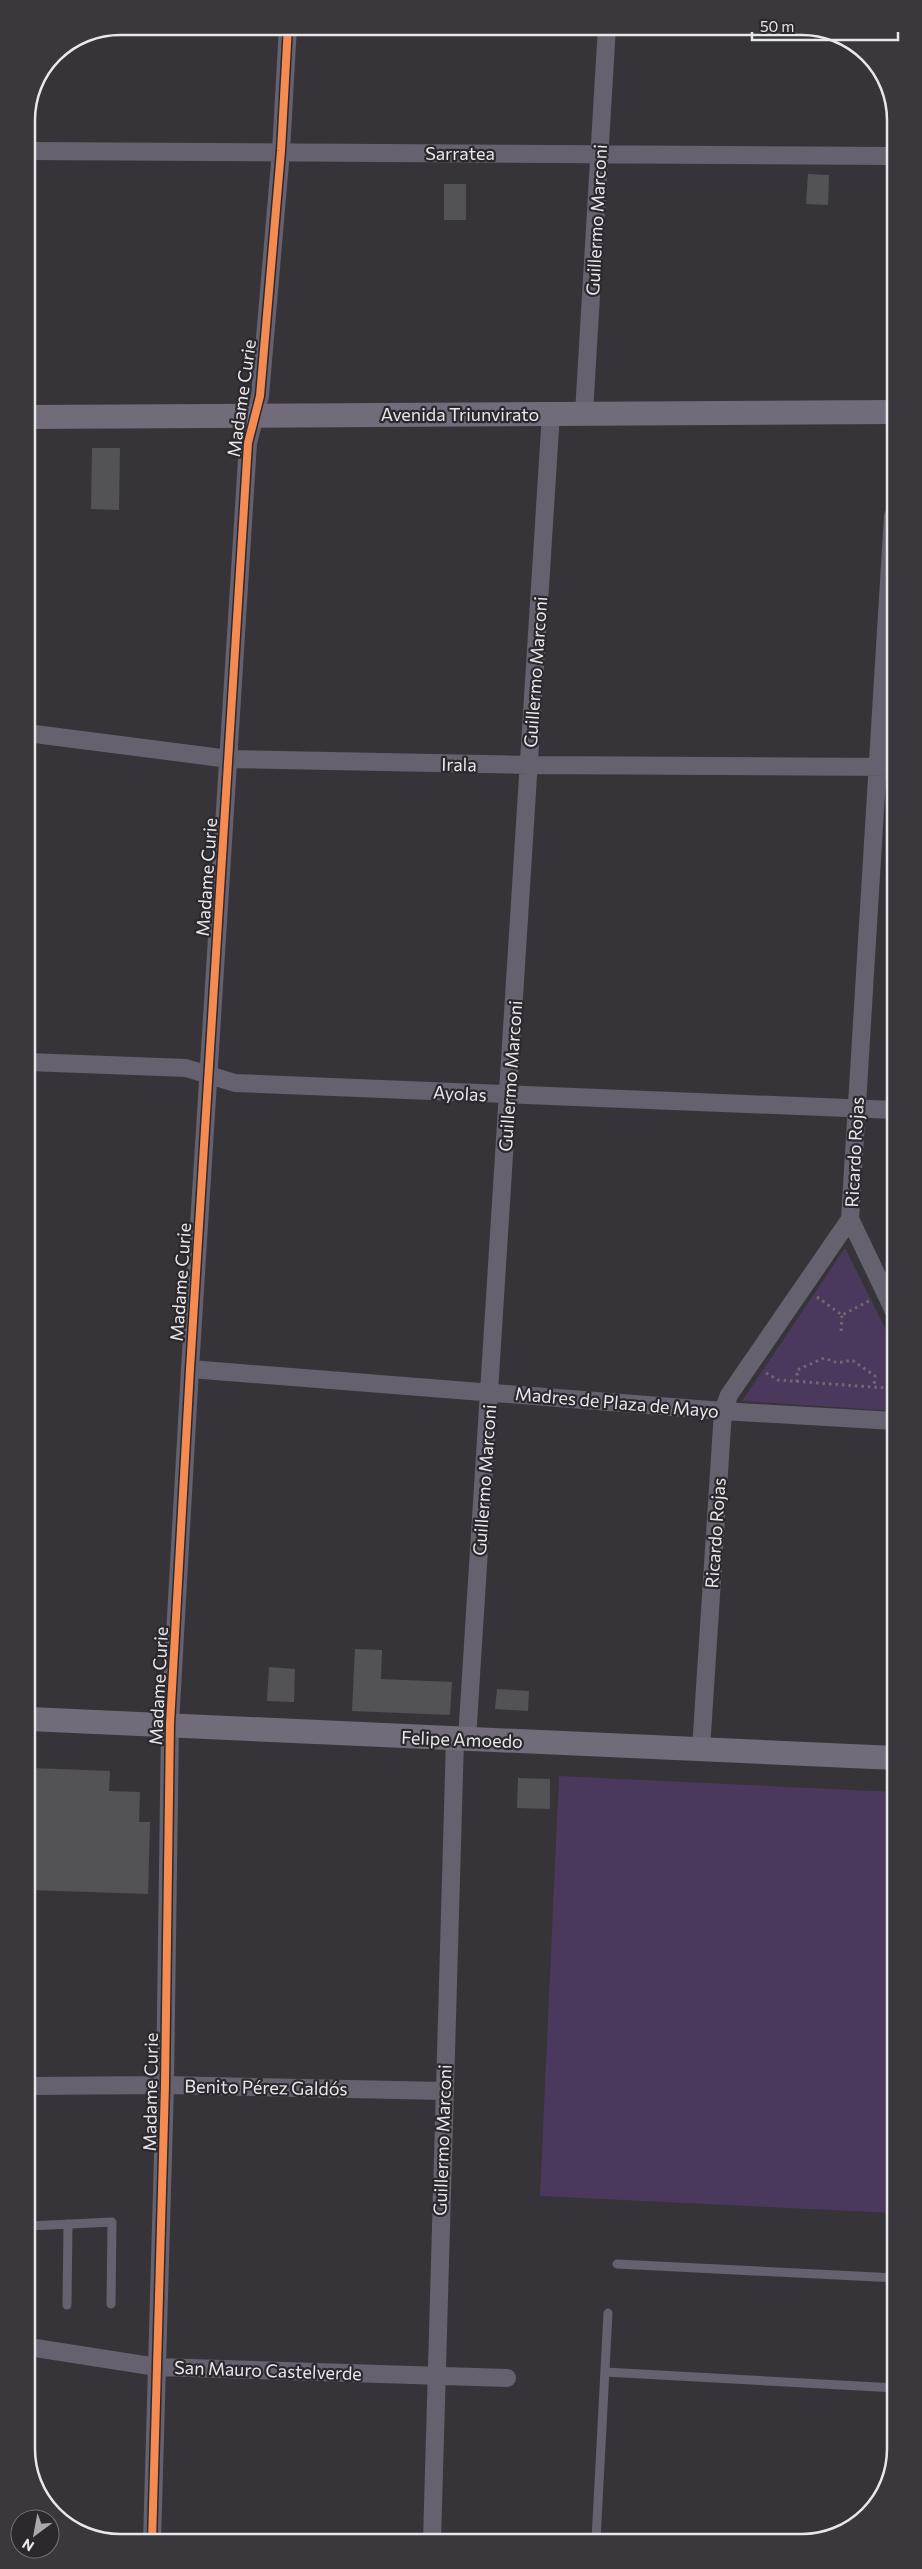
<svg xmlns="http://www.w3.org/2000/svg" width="922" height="2569" viewBox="0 0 922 2569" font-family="Commissioner,sans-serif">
	<rect width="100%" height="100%" fill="#363438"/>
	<path fill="#4a395d" d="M845,1248L894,1346V1411L742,1401Z
		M559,1776L895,1792V2213L540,2196Z"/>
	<path fill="#535255" d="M808,174L829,175L828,205L806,204Z
		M444,184H466V220H444Z
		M92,448H120L119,510L91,509Z
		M355,1649L382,1650L381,1679L452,1682L450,1715L352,1711Z
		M269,1667L295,1669L294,1702L267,1701Z
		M497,1689L529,1691L528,1711L495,1709Z
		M32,1768L110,1771L109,1791L140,1792L139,1822H150L148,1894L29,1890Z
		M518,1778L550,1779V1809L517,1808Z"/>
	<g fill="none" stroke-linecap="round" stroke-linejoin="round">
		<path stroke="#6e6a73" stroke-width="3" stroke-dasharray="2.5 4" stroke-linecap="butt" d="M817,1297L842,1315L869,1301
			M841,1331L842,1315
			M766,1373L778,1380L886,1388L894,1382
			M797,1382V1370L824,1358L838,1363L852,1360L875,1376L874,1387"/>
		<path stroke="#66616e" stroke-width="9" d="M29,2226L112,2222L111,2304
			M617,2264L896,2278
			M67,2305L68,2224
			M605,2372L896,2388
			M596,2540L608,2313"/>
		<path stroke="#66616e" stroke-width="18" d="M26,151L893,156
			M584,413L607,26
			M27,733L229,759L529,765L893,767
			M28,1062L186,1068L235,1083L894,1110
			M850,1219L894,1311
			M190,1369L723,1411L894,1421
			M467,1739L551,413
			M701,1749L723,1411L729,1395L850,1219L893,516
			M29,2086L165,2085L444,2091
			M29,2347L157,2367L507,2378
			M432,2541L455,1739
			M152,2542L165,2085L170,1724L190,1369L248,443L260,396L281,151L288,26"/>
		<path stroke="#726b79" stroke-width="24" d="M27,417L893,412
			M29,1719L895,1758"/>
		<g stroke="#2b292e" stroke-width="11">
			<path id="cycleway" d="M152,2542L165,2085L170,1724L190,1369L248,443L260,396L281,151L288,26"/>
		</g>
		<use href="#cycleway" stroke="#f68b52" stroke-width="8"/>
	</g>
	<g text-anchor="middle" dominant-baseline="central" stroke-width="4.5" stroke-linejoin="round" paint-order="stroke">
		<g font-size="18" fill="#e8e7ea" stroke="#2b292e">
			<text x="460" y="153">Sarratea</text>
			<text transform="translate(596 220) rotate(-87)">Guillermo Marconi</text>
			<text transform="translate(241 398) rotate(-82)">Madame Curie</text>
			<text x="460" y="414">Avenida Triunvirato</text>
			<text transform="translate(535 672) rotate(-86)">Guillermo Marconi</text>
			<text transform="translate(459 764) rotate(1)">Irala</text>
			<text transform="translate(206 877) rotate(-86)">Madame Curie</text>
			<text transform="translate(510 1076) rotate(-86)">Guillermo Marconi</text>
			<text transform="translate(460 1093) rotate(3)">Ayolas</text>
			<text transform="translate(854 1152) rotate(-87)">Ricardo Rojas</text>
			<text transform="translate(180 1282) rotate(-86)">Madame Curie</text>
			<text transform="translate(617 1402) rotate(5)">Madres de Plaza de Mayo</text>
			<text transform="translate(484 1480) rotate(-86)">Guillermo Marconi</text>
			<text transform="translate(715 1533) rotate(-86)">Ricardo Rojas</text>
			<text transform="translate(158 1686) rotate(-87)">Madame Curie</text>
			<text transform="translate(462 1739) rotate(2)">Felipe Amoedo</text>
			<text transform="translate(266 2087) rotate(1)">Benito Pérez Galdós</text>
			<text transform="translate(150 2092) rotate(-89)">Madame Curie</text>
			<text transform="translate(442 2140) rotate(-88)">Guillermo Marconi</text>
			<text transform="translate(268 2370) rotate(2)">San Mauro Castelverde</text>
		</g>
	</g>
	<path d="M0 0H922V2569H0ZM120 35H802A85 85 0 0 1 887 120V2449A85 85 0 0 1 802 2534H120A85 85 0 0 1 35 2449V120A85 85 0 0 1 120 35Z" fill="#3a383d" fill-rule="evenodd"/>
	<path fill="none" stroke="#e8e7ea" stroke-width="2.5" d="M120 35H802A85 85 0 0 1 887 120V2449A85 85 0 0 1 802 2534H120A85 85 0 0 1 35 2449V120A85 85 0 0 1 120 35Z"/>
	<g transform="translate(35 2534) rotate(212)"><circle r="24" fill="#2b292e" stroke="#777579"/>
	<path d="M0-4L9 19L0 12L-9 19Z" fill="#aaa8ac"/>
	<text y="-8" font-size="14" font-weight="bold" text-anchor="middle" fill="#e8e7ea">N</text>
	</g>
	<path d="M752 32v8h146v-8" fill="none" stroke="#e8e7ea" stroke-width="2.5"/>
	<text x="760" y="32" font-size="15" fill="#e8e7ea" stroke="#2b292e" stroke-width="4" paint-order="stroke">50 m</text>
</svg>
